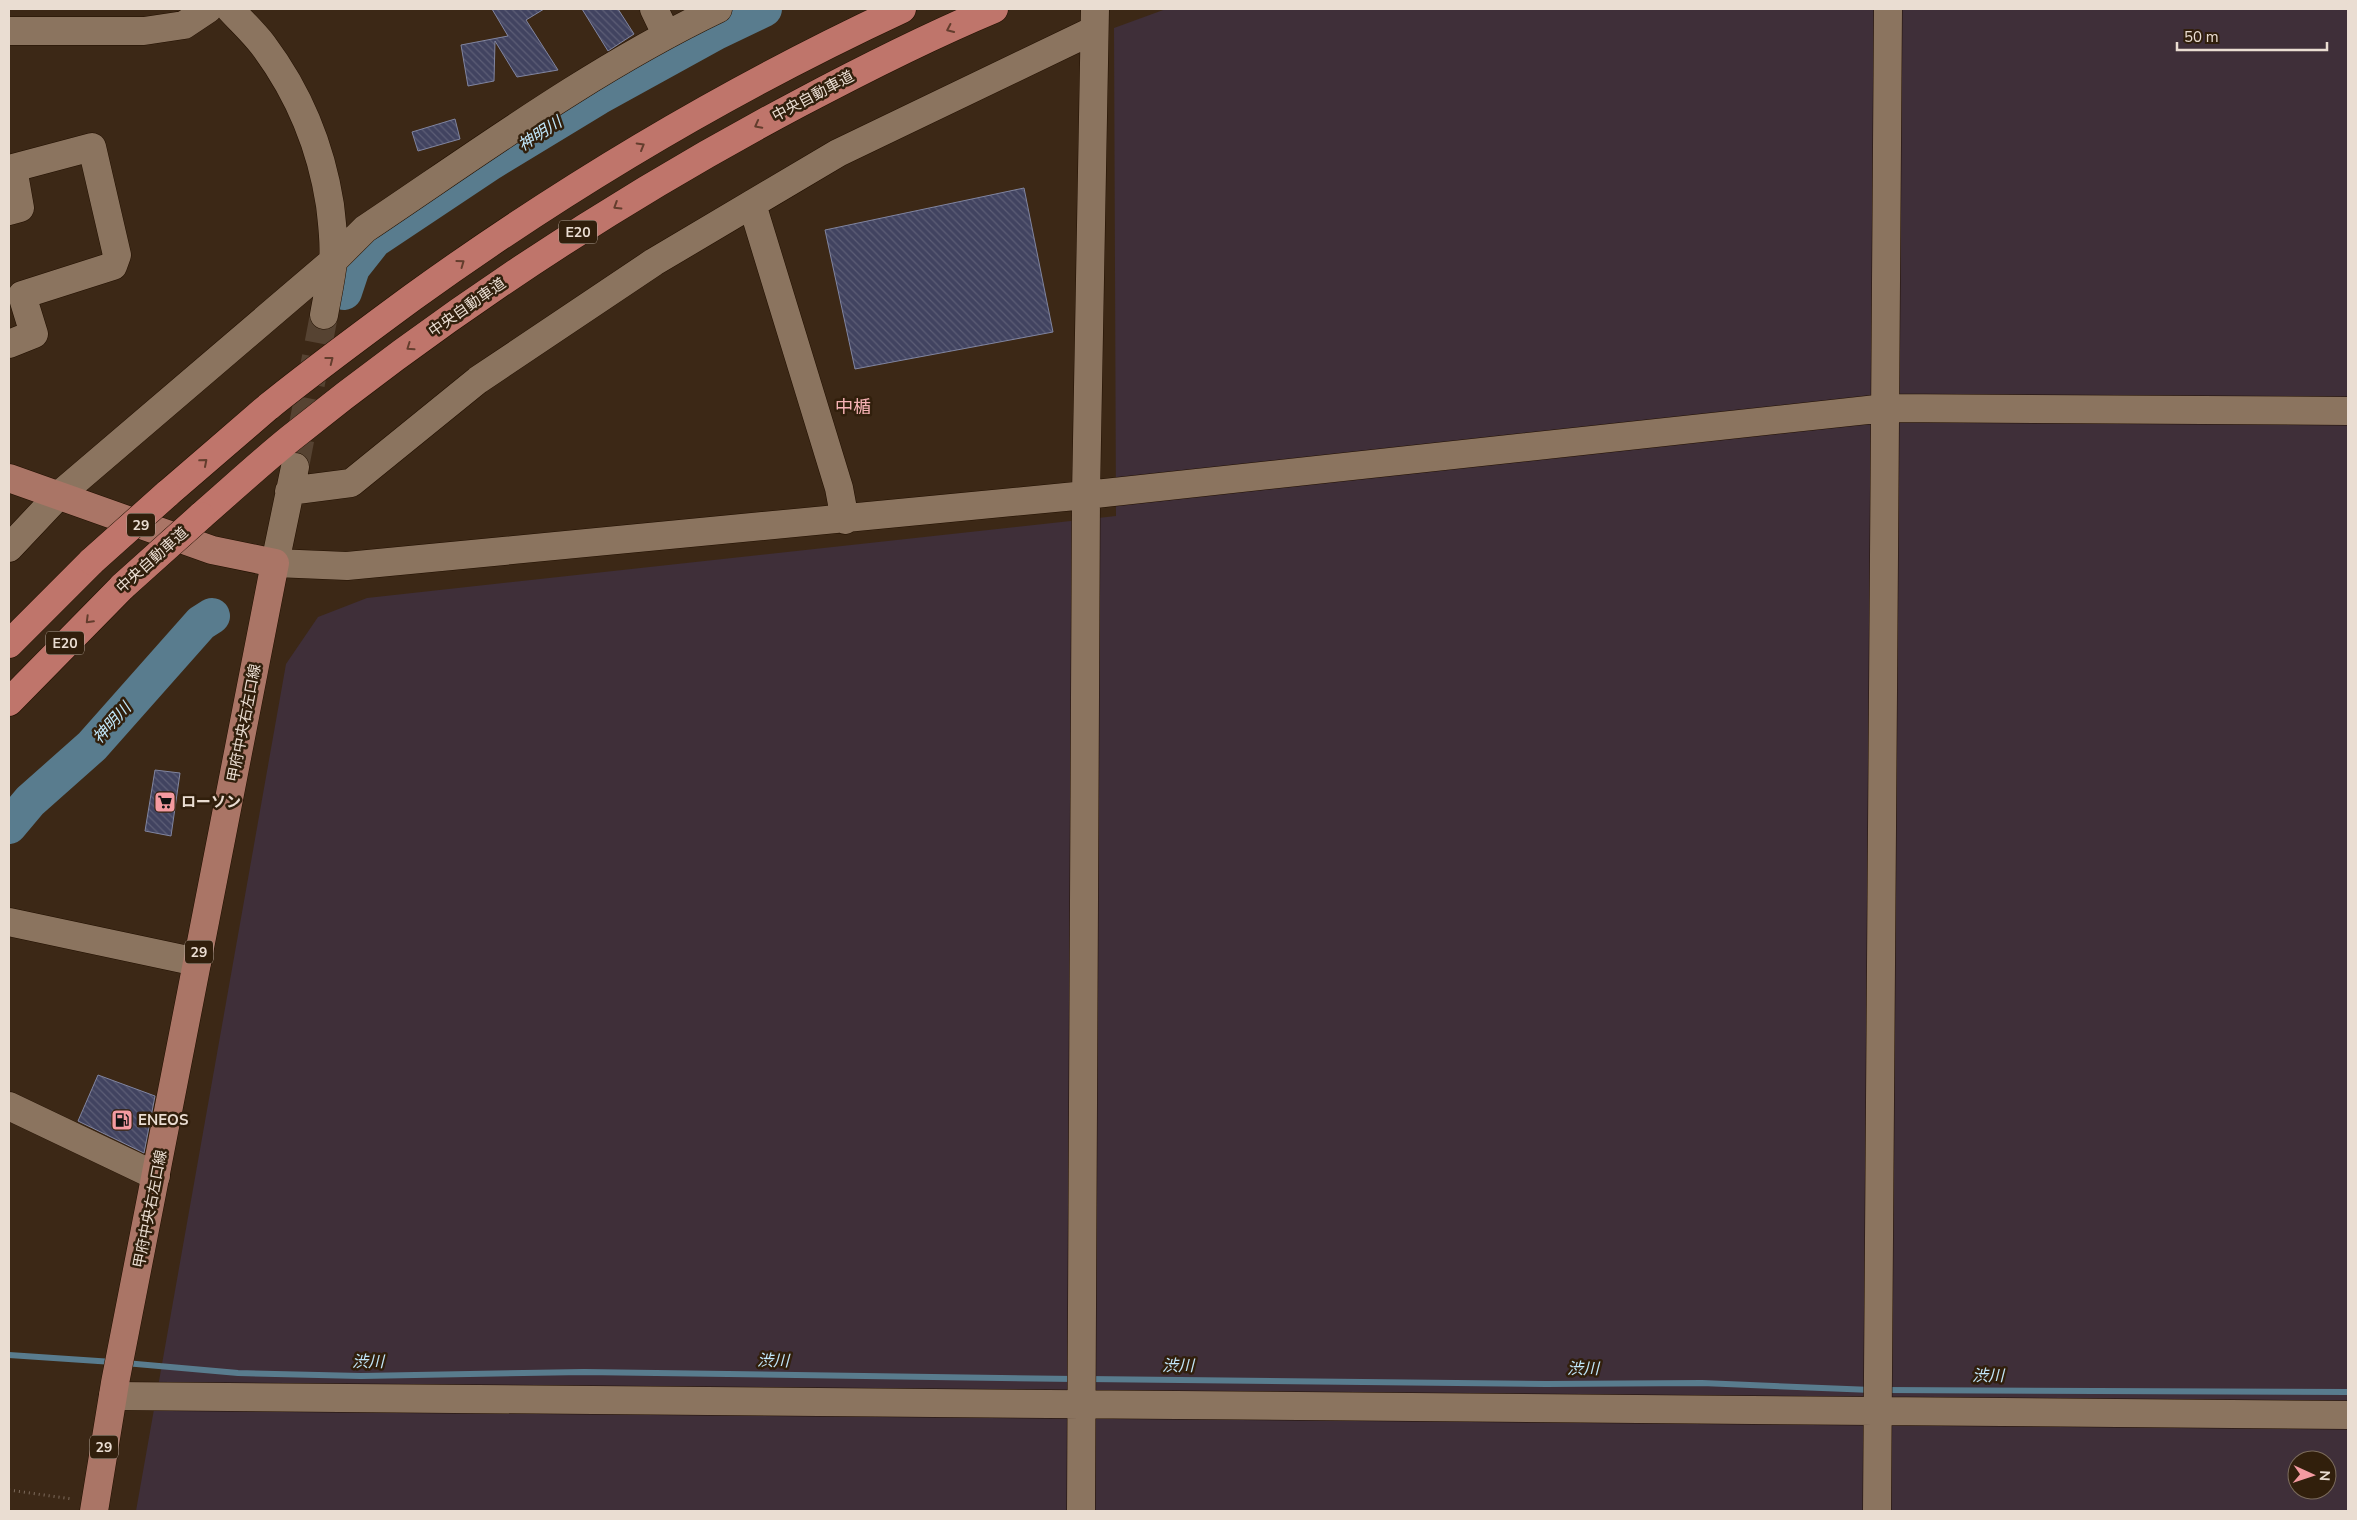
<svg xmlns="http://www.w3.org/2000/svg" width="2357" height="1520" viewBox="0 0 2357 1520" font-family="'Nunito Sans','Noto Sans JP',sans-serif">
	<defs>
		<pattern id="building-back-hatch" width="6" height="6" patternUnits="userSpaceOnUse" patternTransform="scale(1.25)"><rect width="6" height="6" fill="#414360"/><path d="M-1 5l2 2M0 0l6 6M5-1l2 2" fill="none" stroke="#5d5e76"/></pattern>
	</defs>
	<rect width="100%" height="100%" fill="#3c2816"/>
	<path fill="#3f2f39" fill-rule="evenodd" d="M1166,9H2348V1511H136L286,664L318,617L367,598L1116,516L1114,28ZM2297,1460H2327V1490H2297Z"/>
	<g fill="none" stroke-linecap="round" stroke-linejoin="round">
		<path stroke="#597c8e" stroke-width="6" d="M9,1355L113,1362
			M125,1363L238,1373L361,1376L584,1372L1075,1379
			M1087,1379L1546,1384L1702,1383L1872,1390
			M1885,1390L2348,1392"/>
		<path stroke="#597c8e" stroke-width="36" d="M344,292L352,268L374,240L491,162L598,97L716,32L764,9
			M9,826L30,801L92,746L201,623L212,616"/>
	</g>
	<path fill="url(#building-back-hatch)" stroke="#8185a0" d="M492,9H544L526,20L558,70L517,77L495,41L494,81L468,86L461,45L508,36Z
		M582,9H618L634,34L608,51Z
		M455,119L460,139L418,151L412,132Z
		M1024,188L1053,332L855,369L825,230Z
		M155,770L180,773L171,836L145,831Z
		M98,1075L155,1096L144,1153L78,1121Z"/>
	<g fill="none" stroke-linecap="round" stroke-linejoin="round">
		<path stroke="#564332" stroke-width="28" stroke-dasharray="28 14" stroke-linecap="butt" d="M295,467L324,315"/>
		<g stroke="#221001" stroke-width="29">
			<path id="minor" d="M230,9C241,21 253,32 263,45C299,93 321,147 330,205C332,224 335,243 333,262C331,280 327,298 324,315
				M654,9L666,34
				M9,31H144L184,25L208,9
				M752,204L839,488L845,520
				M9,211L20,208L13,168L92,147L117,255L113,266L22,295L34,334L9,344
				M295,467L275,563L347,566L1086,495L1886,408L2348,411
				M289,491L351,483L478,380L654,262L838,153L1094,30
				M9,548L58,496L333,261L365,229C480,152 593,69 718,9
				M9,922L197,962
				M9,1106L156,1176
				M113,1396L2348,1415
				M1081,1511L1086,495L1095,9
				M1877,1511L1888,9"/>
		</g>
		<g stroke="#221001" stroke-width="29">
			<path id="major" d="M9,478L212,550L275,563L115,1383L94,1511"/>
		</g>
		<g stroke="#221001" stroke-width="29">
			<path id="highway" d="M167,494C201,465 234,436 268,407C315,369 364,333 413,297C567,186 730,89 902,9
				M201,516C231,490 260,463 291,438C449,311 619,199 798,104C862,70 927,37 994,9
				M9,644L92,561
				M9,702L123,586"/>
		</g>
		<path stroke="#7d6b5c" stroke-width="3" stroke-dasharray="1 4" stroke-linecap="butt" d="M9,1490L72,1499"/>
		<use href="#minor" stroke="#8b745f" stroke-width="28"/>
		<use href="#major" stroke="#aa7566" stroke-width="28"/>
		<use href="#highway" stroke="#bf756b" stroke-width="28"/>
		<g stroke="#221001" stroke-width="29" stroke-linecap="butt">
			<path id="highway-bridge" d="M92,561L167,494
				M123,586L201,516"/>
		</g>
		<use href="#highway-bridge" stroke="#bf756b" stroke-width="28"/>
	</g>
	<defs><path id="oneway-chevron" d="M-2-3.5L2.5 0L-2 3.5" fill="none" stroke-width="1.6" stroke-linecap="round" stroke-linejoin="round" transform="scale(1.25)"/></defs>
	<g stroke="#633d2d">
		<use href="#oneway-chevron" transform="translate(950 29) rotate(155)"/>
		<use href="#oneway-chevron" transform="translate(758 125) rotate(152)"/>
		<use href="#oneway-chevron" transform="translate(641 146) rotate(-30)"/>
		<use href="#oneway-chevron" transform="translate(617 206) rotate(148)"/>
		<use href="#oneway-chevron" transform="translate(461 263) rotate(-36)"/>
		<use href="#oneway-chevron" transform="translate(410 347) rotate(145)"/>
		<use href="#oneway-chevron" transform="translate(330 360) rotate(-38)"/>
		<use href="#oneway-chevron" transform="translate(204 462) rotate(-41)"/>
		<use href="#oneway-chevron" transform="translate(89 620) rotate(135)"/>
	</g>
	<defs>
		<g id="supermarket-square" transform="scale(1.125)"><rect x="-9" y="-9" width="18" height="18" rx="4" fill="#f49aa1" stroke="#311f0c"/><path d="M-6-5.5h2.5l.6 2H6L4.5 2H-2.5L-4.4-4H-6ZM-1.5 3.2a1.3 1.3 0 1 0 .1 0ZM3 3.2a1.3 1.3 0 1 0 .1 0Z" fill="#111"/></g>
		<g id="fuel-square" transform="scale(1.125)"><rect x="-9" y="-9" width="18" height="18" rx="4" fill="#f49aa1" stroke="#311f0c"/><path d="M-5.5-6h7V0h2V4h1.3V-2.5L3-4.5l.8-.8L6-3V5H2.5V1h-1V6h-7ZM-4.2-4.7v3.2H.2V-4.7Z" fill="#111"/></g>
	</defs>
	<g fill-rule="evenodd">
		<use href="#supermarket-square" x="165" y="802"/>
		<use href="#fuel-square" x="122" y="1120"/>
	</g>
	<g text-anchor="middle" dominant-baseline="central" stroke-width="5" stroke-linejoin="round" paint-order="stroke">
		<g fill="#311f0c" stroke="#b2a497" stroke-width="1">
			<rect x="559" y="220.5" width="38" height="23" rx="4"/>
			<rect x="127" y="513.5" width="28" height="23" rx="4"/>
			<rect x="46" y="631.5" width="38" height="23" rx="4"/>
			<rect x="185" y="940.5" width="28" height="23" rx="4"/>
			<rect x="90" y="1435.5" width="28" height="23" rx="4"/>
		</g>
		<g font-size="14" font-weight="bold" fill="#eaddd2">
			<text x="578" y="232">E20</text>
			<text x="141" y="525">29</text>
			<text x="65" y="643">E20</text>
			<text x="199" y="952">29</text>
			<text x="104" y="1447">29</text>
		</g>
		<g font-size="15" fill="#eaddd2" stroke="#311f0c">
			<text transform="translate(813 96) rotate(-28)">中央自動車道</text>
			<text transform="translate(467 307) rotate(-35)">中央自動車道</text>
			<text transform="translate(152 560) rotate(-42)">中央自動車道</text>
			<text transform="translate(244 723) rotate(-79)">甲府中央右左口線</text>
			<text transform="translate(150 1209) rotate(-79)">甲府中央右左口線</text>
		</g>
		<g font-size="15" font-weight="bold" fill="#eaddd2" stroke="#311f0c" text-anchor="start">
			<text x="181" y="802">ローソン</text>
			<text x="138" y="1120">ENEOS</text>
		</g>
		<g font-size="16" font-style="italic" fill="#c1e7fa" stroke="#311f0c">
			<text transform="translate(540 134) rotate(-33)">神明川</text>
			<text transform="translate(112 723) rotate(-48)">神明川</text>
			<text transform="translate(773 1361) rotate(1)">渋川</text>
			<text x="368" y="1362">渋川</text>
			<text x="1178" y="1366">渋川</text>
			<text x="1583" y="1369">渋川</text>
			<text x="1988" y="1376">渋川</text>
		</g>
		<g font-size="18" fill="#f6b2b5" stroke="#311f0c">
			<text x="853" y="407">中楯</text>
		</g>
	</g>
	<rect width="2357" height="1520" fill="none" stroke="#eaddd2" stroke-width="20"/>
	<g transform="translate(2312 1475) rotate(93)"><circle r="24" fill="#311f0c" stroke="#7b6b5b"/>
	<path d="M0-4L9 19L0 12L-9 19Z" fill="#f49aa1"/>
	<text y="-8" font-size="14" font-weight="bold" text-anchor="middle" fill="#eaddd2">N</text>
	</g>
	<path d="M2177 42v8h150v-8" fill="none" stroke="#eaddd2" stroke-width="2.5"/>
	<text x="2184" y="42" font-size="15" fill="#eaddd2" stroke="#311f0c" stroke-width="4" paint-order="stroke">50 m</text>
</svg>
